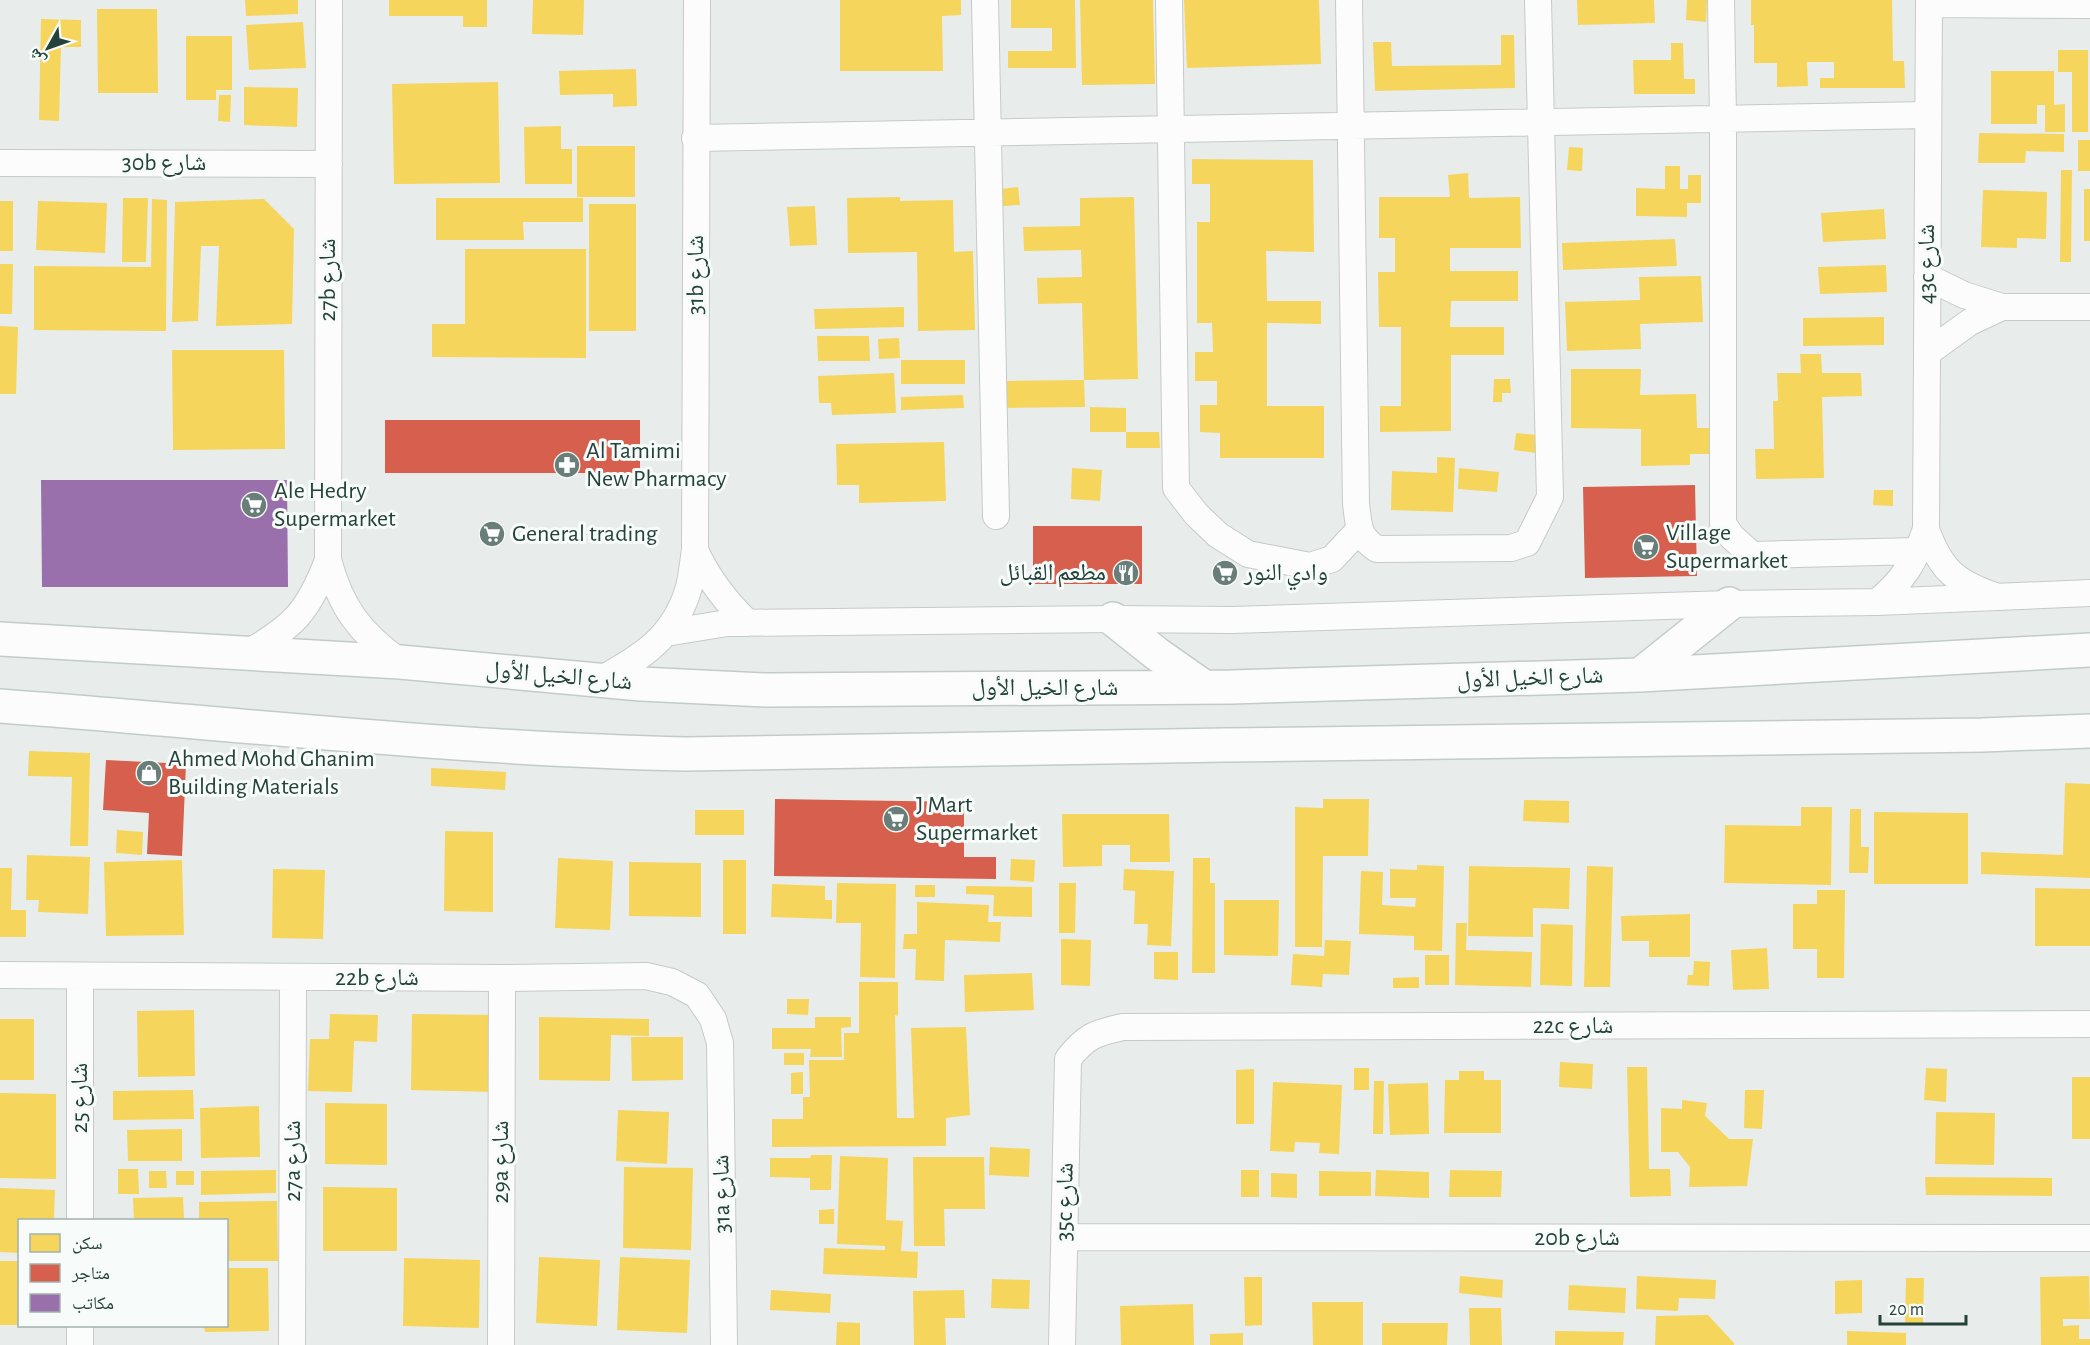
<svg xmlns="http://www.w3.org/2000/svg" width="2090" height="1345" viewBox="0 0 2090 1345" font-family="'Alegreya Sans','Noto Naskh Arabic',sans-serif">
	<rect width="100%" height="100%" fill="#e8edeb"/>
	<path fill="#f6d55c" d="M245,0H298V14L246,16Z
		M389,0H487V27H463V16H389Z
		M533,0H584L583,35L532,34Z
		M840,0H961V15L942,16L943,71H840Z
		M1011,0H1075L1076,68H1008V51H1052V28H1011Z
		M1080,0H1153L1155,84L1082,85Z
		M1184,0H1319L1321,64L1187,68Z
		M1577,0H1654L1655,23L1578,25Z
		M1687,0H1707L1706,22L1686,20Z
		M1751,0H1892L1893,61H1904L1905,88H1820V78H1834V62H1807L1808,86L1777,87V63H1754V25H1751Z
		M97,9H157L158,93H98Z
		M41,19L81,20V47H61L59,121L39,120Z
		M303,22L306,68L249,70L246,25Z
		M1501,35H1514L1515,88L1375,91L1373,42H1391L1392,66L1501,65Z
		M186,36H232V90H216V100H186Z
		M1671,43H1683L1684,79H1695V94H1634L1633,60H1671Z
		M2058,50H2088V132H2072V72H2058Z
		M636,69L637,106L613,107V94L560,95L559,71Z
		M1991,71H2054V105L2065,104V132H2045V105H2037V124H1991Z
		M498,82L500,183L394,184L392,84Z
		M244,87L298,88L297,127L244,125Z
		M219,95H231L230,122L218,121Z
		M561,126V149H572V184H525L524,127Z
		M1979,133L2064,134V152L2026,151L2025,163H1978Z
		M2078,140H2090V171H2078Z
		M577,146H635V197H577Z
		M1569,147L1583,148L1582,171L1567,170Z
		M1192,159L1313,160L1314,252L1266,251L1267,301H1321V324L1267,323V406H1324V458H1220V433L1200,432V405H1217V381H1195V352H1213L1212,323H1197V222H1210V184H1192Z
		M1665,166H1680V189H1688V175H1701V203H1687V217L1636,216V188L1665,189Z
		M2061,170H2072L2071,262H2060Z
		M1468,173L1469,198L1520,197L1521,248H1450V271H1518V301H1451L1450,327H1504V355H1451V431L1380,432V406H1401V327H1379L1378,272H1395V238H1379V197H1450L1448,175Z
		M1018,187L1020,205L1003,206L1001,189Z
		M2084,189H2090V241H2084Z
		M1983,190L2047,192L2046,239L2017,238V248L1981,247Z
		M900,197V201L953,200L954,252L973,251L975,330L918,331L917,252L848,253L847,198Z
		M1134,197L1138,379L1084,380L1082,303L1038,304L1037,278L1082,277L1081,250L1024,251L1023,227L1080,226V198Z
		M123,198H148L146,262H122Z
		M436,198H583V222H523L524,240H436Z
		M152,199L167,200L166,331L34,330V266L151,267Z
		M264,199L294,229L292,324L216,326L219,246H201L198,321L172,322L175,202Z
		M0,201H13V251H0Z
		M38,201L107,203L105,253L36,250Z
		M589,204H636V331H589Z
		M815,206L817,245L790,246L787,207Z
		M1884,209L1886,239L1823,242L1821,213Z
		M1675,239L1677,266L1563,270L1562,243Z
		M465,249H586V358L432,357V324H465Z
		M0,264H13L12,314H0Z
		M1886,265L1887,292L1820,294L1818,267Z
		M1701,276L1703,322L1640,324L1641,349L1567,351L1565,302L1640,300L1639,277Z
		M904,307V327L815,329L814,309Z
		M1884,317V345L1803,346V318Z
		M0,326L18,327L16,394H0Z
		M817,336H869L870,361H818Z
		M899,338L900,358L879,359L878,339Z
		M172,350H284L285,449L173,450Z
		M1800,354H1821L1822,373H1861L1862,396L1822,397L1824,478L1756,479L1755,449H1774L1773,401H1778L1777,373H1801Z
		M901,360H965V384H901Z
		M1571,369H1641L1640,395L1696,394L1697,428H1711L1712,454H1690V465L1641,466V429L1571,428Z
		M894,373L896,413L832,415L831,403H819L818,376Z
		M1494,379H1510L1511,393H1502V402H1493Z
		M1084,380L1085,407L1006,408L1005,381Z
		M963,395L964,408L901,410V397Z
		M1090,407L1126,408V432H1090Z
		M1126,432H1159L1160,448H1126Z
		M1516,433L1538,435L1536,453L1514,450Z
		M944,442L946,501L859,503V485H837L836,444Z
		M1437,457L1455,458L1453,512L1391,510L1392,471L1437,473Z
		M1072,468L1102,470L1100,501L1071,499Z
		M1459,468L1499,472L1497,492L1458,489Z
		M1874,490H1893V506L1873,505Z
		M29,751L90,753L88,846H70L72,777L28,776Z
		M431,768L506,772L505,790L431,786Z
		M2065,783L2090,784V878L1981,874V852L2063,855Z
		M1323,799H1369L1368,856H1323L1322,947H1295V807L1323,808Z
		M1524,800L1569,801V823L1523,821Z
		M1801,807H1832L1831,885L1724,883L1725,825L1801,826Z
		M1850,809H1861V847H1869L1868,873H1849Z
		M695,810H744V835H695Z
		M1874,812L1968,813V884H1874Z
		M1062,814H1169L1170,862H1130V845H1102V866L1063,867Z
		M117,830L143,832L142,855L116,853Z
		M445,831L493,832V912L444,911Z
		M27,855L90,857L88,914L38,912L39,900H26Z
		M558,858L613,861L610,930L555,928Z
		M1193,858H1210V883H1215V973H1192Z
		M1011,859L1035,860L1034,882L1010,880Z
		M182,860L184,935L106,936L104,862Z
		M723,860H746V934H723Z
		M629,862L701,863V917L629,916Z
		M1417,865L1444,866L1442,951L1414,950V936L1359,934L1361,871L1383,872L1382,905L1415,907L1416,898H1390V869L1417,870Z
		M1469,866L1570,868L1569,909L1533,908V937L1468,936Z
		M1587,866L1613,867L1610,987H1584Z
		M0,868H12L11,910H26V937H0Z
		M273,869L325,870L323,939L272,938Z
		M1124,869L1174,871L1171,946L1147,945L1148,924H1134L1135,891L1123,890Z
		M837,883L896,884L895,978L860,977L861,923H836Z
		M1059,883H1076L1075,933H1059Z
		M772,884L825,886V900H832V919L771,917Z
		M915,885H935V897H915Z
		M966,886L1032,887V917L993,916L994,895L966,894Z
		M2035,888L2090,889V946H2035Z
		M1817,890H1845L1844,978H1817V949H1793V904H1817Z
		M1224,900H1279L1278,956L1224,955Z
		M917,902L989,905L988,922H1001L1000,942L945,940L944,981L915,980L916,949H903L904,934H917Z
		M1690,914V957H1649V941H1622L1621,916Z
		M1456,923H1467L1466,950L1532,952L1531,987L1455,985Z
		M1541,924L1573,925L1572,986L1540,985Z
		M1061,939L1091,940L1090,986L1061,985Z
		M1325,940L1351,941L1349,975L1323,974L1322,987L1291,985L1293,954L1324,956Z
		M1767,948L1769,989L1733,990L1731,950Z
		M1154,952H1178V980L1154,979Z
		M1425,955H1449V985H1425Z
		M1694,961L1710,962L1709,986L1687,985L1688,975H1693Z
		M1032,973L1034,1010L965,1012L964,975Z
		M1419,977V988H1393V978Z
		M859,982H898V1016L895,1015L897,1118H914L911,1028L966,1027L970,1115L946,1118V1146L772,1147V1119H803V1097H810L809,1060H844V1033H859Z
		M787,999H809L808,1015L787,1014Z
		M194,1010L195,1076L138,1077L137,1011Z
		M330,1014L378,1015L377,1042L354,1041L352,1092L308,1091L310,1039H329Z
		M412,1014L496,1015L495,1092L411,1090Z
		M539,1017L649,1019V1036L611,1035L610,1081L539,1080Z
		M815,1017H851V1027L841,1028L842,1057H810L811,1049H772V1028H815Z
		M0,1019H34V1080H0Z
		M631,1037H683V1080L632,1081Z
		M784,1053H804V1065H784Z
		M1560,1062L1593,1064L1592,1089L1559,1087Z
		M1627,1067H1647L1649,1169H1670L1671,1196L1630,1197Z
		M1354,1068H1369V1090H1354Z
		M1926,1068L1947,1069L1946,1102L1924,1100Z
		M1254,1069V1124H1236V1070Z
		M1459,1071H1484V1080H1501V1133H1444L1445,1080H1459Z
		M803,1072V1094H791V1073Z
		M2072,1077H2090V1139H2072Z
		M1374,1081H1384L1383,1134H1373Z
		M1273,1082L1342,1085L1339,1154L1319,1153L1320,1143L1295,1142L1294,1152L1270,1151Z
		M1428,1083L1429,1134L1390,1135L1388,1084Z
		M193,1090L194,1119L113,1120V1091Z
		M1745,1090H1764L1762,1129L1744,1128Z
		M0,1093L56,1094V1179L0,1178Z
		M1682,1100L1707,1103L1705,1116L1729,1139H1753L1747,1186L1689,1187L1690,1167L1678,1152H1661V1108L1682,1109Z
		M325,1103L387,1104V1165L325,1164Z
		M259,1106L260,1157L201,1158L200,1108Z
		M618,1110L669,1112L667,1164L616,1161Z
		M1936,1112L1995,1113L1994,1165L1935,1164Z
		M182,1129V1161H128L127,1130Z
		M990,1147L1030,1149L1029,1177L989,1175Z
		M811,1155H832L831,1190H810V1178L770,1177V1158H810Z
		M840,1156L888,1158L886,1220L903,1221L901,1251L918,1252L917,1278L823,1274L824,1248L885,1250V1246L837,1244Z
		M913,1157H984L985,1209H944L945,1246H914Z
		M624,1167L693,1168L691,1250L623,1248Z
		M118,1169H138L139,1194H118Z
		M276,1170V1193L201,1195V1171Z
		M1241,1170H1259V1197H1241Z
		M1376,1170L1429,1172V1198L1375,1196Z
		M1450,1170L1502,1171L1501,1197H1449Z
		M149,1171H166L167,1188H149Z
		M176,1171H194V1185H176Z
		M1319,1171L1371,1172V1196H1319Z
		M1271,1173L1297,1174V1198L1271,1197Z
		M1925,1177L2052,1178V1196L1926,1195Z
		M323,1187L397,1188V1251H323Z
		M0,1188L55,1190L54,1220H20V1253L0,1252Z
		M183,1197L184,1220H134L133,1198Z
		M277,1201L278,1261H226V1220H199V1202Z
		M834,1209V1224H819V1210Z
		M539,1257L600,1260L597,1326L536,1323Z
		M620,1257L690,1260L687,1333L617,1330Z
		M404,1258L480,1260L479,1328L403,1326Z
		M0,1261H20V1325H0Z
		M226,1268H268L269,1331L205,1332L204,1326H226Z
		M1460,1276L1503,1280L1502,1298L1459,1293Z
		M1637,1276L1716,1280L1715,1299L1679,1298L1678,1311L1636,1309Z
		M2089,1276L2090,1319H2063V1326L2079,1325V1339H2090V1345H2041L2040,1277Z
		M1244,1277H1262V1325L1245,1326Z
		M1906,1278H1924L1923,1325H1905Z
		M992,1279L1030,1280L1029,1309L991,1308Z
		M1862,1280V1313L1835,1314V1281Z
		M1569,1285L1626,1288L1625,1313L1568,1310Z
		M771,1290L831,1294L830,1313L770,1310Z
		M964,1290L965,1318H945L946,1345H914L913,1291Z
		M1312,1302H1363V1345H1313Z
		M1193,1304L1194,1345H1121L1120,1306Z
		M1469,1308H1501L1502,1345H1470Z
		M1708,1315L1734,1343V1345H1655L1656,1316Z
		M837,1322L860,1323V1345H836Z
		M1382,1323H1448L1447,1345H1382Z
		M1555,1331L1624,1332L1623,1345H1555Z
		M1847,1331L1906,1333V1345H1847Z
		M1243,1333V1345H1210V1334Z"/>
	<path fill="#d6604d" d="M385,420H640V473H385Z
		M1695,485L1697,576L1585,578L1583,487Z
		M1033,526H1142V584H1033Z
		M106,760L186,764L182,856L147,854L149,813L103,810Z
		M775,799L964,802V857H996V879L774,876Z"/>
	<path fill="#9970ab" d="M41,480H287L288,587H42Z"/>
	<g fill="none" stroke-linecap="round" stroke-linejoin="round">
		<g stroke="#c5cac8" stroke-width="28">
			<path id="minor" d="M329,0L328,560C341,608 360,633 400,662
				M985,0L996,516
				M1169,0L1176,488L1196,514L1218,535L1248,554L1310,566L1332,559L1359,530
				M1349,0L1356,504C1359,525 1357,536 1377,549L1511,548L1527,543L1550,497L1538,0
				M1721,0L1723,119V524L1732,537L1752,555L1918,551
				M1929,4L2090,5
				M695,138L1928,115
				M0,163L329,164
				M1927,277L1964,295L2002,307H2090
				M1927,353L1970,322L2002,307
				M1926,529C1940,568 1953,581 1992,595
				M695,550C708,579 725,601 748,623
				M1877,602C1904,580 1915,561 1926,529L1929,0
				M666,633L727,623L1113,619L1232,620L1729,604L1877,602L2090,593
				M247,653C294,627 309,610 328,560
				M600,680C642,657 675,637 689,587C692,575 693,562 695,550L697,0
				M0,975L502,978L646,976L672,982L697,995L713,1019L720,1043L724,1345
				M80,976V1220
				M1064,1237L2090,1238
				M80,1326V1345
				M292,1345L293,977
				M501,1345L502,978
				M1062,1345L1068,1059C1086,1036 1095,1033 1123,1027L2090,1024"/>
		</g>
		<g stroke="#c3cbc8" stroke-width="36">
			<path id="secondary" d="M1113,619L1157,654L1204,687
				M0,639L400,662L641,684L766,690L1231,687L1640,675L2090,650
				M1640,675L1729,604
				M0,706C229,723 457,749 686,754L1226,745L1982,735L2090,731"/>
		</g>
		<use href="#minor" stroke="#fcfcfc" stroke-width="26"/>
		<use href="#secondary" stroke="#fcfcfc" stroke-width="33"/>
	</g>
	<defs>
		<g id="pharmacy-disc" transform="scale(1.35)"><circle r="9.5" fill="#697e78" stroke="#f7fbf9"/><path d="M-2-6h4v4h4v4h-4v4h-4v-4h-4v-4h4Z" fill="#fff"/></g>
		<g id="supermarket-disc" transform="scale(1.35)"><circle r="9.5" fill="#697e78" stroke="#f7fbf9"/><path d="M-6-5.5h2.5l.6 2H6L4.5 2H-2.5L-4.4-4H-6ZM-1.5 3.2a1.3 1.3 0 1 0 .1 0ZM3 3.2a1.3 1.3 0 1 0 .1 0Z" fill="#fff"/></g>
		<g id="restaurant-disc" transform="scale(1.35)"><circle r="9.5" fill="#697e78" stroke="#f7fbf9"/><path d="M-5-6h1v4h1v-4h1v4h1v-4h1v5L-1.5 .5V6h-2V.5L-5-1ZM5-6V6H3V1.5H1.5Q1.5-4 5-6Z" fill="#fff"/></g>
		<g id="shop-disc" transform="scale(1.35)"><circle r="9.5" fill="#697e78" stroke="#f7fbf9"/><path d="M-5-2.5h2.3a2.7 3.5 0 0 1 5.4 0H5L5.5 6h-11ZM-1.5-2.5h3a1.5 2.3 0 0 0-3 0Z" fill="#fff"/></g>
	</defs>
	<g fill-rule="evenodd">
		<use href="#pharmacy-disc" x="567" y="465"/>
		<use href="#supermarket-disc" x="254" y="505"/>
		<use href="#supermarket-disc" x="492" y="534"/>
		<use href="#supermarket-disc" x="1646" y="547"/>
		<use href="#restaurant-disc" x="1126" y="573"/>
		<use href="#supermarket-disc" x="1225" y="573"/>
		<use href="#shop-disc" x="149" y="773"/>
		<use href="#supermarket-disc" x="896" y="819"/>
	</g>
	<g text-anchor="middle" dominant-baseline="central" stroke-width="6" stroke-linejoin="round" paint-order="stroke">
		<g font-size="24" fill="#24423a" stroke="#f7fbf9">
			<text x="164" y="163">30b شارع</text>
			<text transform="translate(1927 264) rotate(-90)">43c شارع</text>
			<text transform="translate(696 275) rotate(-90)">31b شارع</text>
			<text transform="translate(328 280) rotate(-90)">27b شارع</text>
			<text transform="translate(559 676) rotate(5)">شارع الخيل الأول</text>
			<text transform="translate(1530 678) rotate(-2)">شارع الخيل الأول</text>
			<text x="1045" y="688">شارع الخيل الأول</text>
			<text x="377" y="978">22b شارع</text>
			<text x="1573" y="1026">22c شارع</text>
			<text transform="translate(80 1098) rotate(-90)">شارع 25</text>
			<text transform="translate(293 1161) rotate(-90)">27a شارع</text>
			<text transform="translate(501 1162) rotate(-90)">29a شارع</text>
			<text transform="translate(722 1194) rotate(-91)">31a شارع</text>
			<text transform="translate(1065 1202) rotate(-89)">35c شارع</text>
			<text x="1577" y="1238">20b شارع</text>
		</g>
		<g font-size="24" fill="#24423a" stroke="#f7fbf9" text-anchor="start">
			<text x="586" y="451">Al Tamimi<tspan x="586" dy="28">New Pharmacy</tspan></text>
			<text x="274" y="491">Ale Hedry<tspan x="274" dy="28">Supermarket</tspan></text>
			<text x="1666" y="533">Village<tspan x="1666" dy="28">Supermarket</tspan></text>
			<text x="512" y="534">General trading</text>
			<text x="1106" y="573" text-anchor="end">مطعم القبائل</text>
			<text x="1244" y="573">وادي النور</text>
			<text x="168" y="759">Ahmed Mohd Ghanim<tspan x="168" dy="28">Building Materials</tspan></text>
			<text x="916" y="805">J Mart<tspan x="916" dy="28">Supermarket</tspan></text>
		</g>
	</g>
	<rect x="18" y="1219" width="210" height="108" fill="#f7fbf9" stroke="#a3b1ad" stroke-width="1.5"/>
	<rect x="30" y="1234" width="30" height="18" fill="#f6d55c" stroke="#a3b1ad" stroke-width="1.5"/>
	<text x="72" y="1249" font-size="18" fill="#24423a">سكن</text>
	<rect x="30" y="1264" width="30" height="18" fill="#d6604d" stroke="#a3b1ad" stroke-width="1.5"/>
	<text x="72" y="1279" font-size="18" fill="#24423a">متاجر</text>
	<rect x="30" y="1294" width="30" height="18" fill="#9970ab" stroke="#a3b1ad" stroke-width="1.5"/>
	<text x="72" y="1309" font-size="18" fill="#24423a">مكاتب</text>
	<g transform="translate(48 48) rotate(230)" stroke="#f7fbf9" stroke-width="4.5" paint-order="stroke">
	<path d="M0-4.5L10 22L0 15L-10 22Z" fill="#24423a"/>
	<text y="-9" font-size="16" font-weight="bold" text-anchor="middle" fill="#24423a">ش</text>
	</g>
	<path d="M1880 1315v9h86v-9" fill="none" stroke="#24423a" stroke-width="3"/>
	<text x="1889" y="1315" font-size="18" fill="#24423a" stroke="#f7fbf9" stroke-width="4.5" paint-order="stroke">20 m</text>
</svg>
